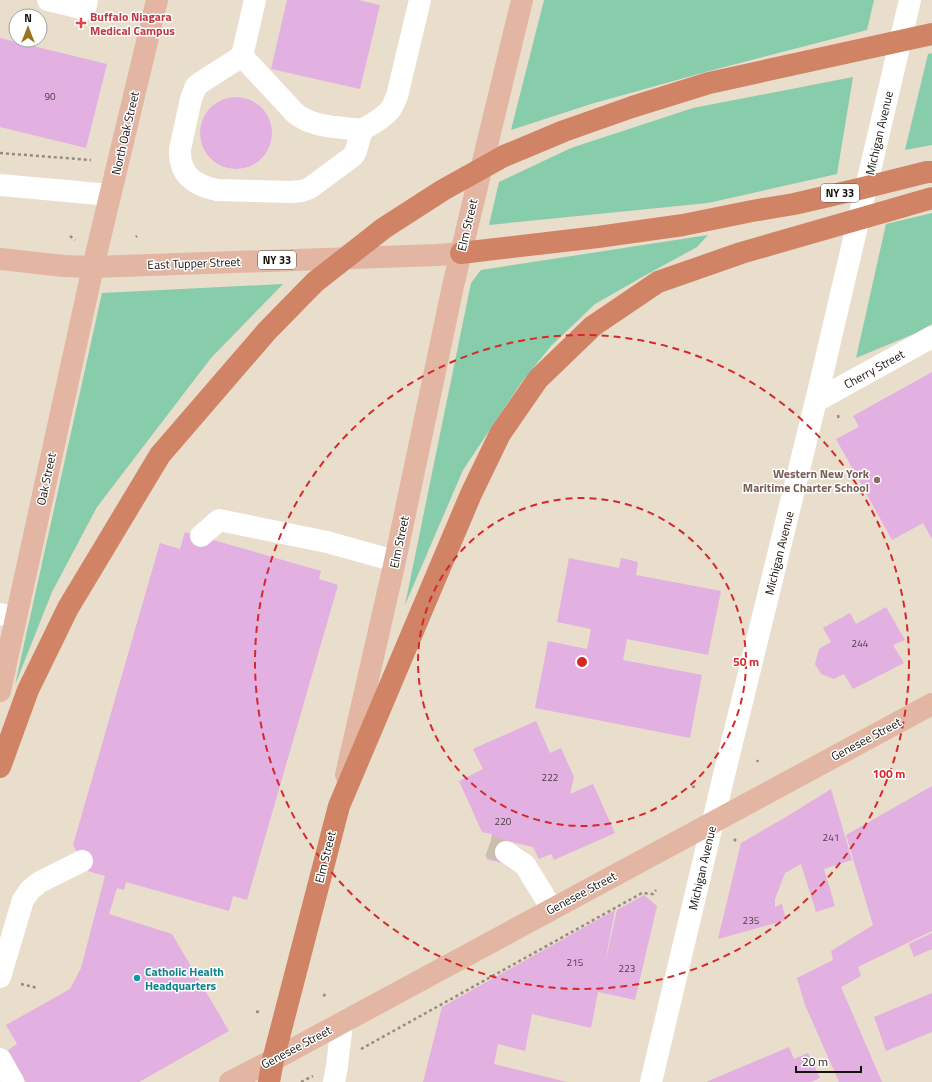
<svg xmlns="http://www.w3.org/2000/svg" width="932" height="1082" viewBox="0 0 932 1082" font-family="'Titillium Web',sans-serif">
	<rect width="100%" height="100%" fill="#e9ddcc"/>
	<path fill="#87ccab" d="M544,0H874L867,30L713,70L591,104L511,130Z
		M932,53V145L905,150L928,54Z
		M853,77L837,174L708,203L489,225L499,182L571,148L693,108Z
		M932,213V324L916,333L856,358L886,224Z
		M708,235L697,247L644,276L595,304L551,346L521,383L463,470L405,605L471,283L481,270Z
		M283,284L211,358L97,507L52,592L15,685L102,293Z"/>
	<path fill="#e2b0e1" d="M287,0H358L380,5L360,89L271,69Z
		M0,38L107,64L86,148L0,127Z
		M200 133a36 36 0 1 1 72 0a36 36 0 1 1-72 0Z
		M932,372V539L923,523L892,540L836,439L859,427L853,416Z
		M185,532L321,571L319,579L338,585L247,900L233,896L229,911L126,882L124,890L117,888L109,914L172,934L229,1031L139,1082H26L8,1050L17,1044L6,1025L70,989L81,968L105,876L88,871L73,845L160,543L180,549Z
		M569,558L619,568L621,558L638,562L636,575L721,591L708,655L627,639L623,660L702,675L690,738L535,708L548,641L587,649L591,629L557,622Z
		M886,607L905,640L893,645L904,663L853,689L844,674L834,679L821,674L815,664L819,649L831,642L823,628L850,613L856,624Z
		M536,721L550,753L561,748L574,777L570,794L593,784L615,833L554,860L551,854L539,859L533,847L508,841L502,863L486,859L490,846L492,834L482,832L459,781L483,769L473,749Z
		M932,786V931L858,967L861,976L841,987L882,1082H839L805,1005L797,978L833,960L831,951L873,925L846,835Z
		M831,789L852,860L824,869L835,906L816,912L801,864L785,873L775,899V907L782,904L786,920L718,939L741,843L786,817Z
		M644,895L657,906L635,1000L598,992L591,1028L532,1014L525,1051L498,1044L494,1064L567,1082H423L442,1007L615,910L604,968L617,910Z
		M932,933V949L914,957L909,944Z
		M932,993V1032L886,1051L874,1017Z
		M789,1047L794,1059L808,1053L820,1078L811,1082H706Z"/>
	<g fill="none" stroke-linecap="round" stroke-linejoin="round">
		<path stroke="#cabfaf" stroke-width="22" stroke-dasharray="22 11" stroke-linecap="butt" d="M489,846L506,852"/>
		<path stroke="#958c7f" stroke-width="2.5" stroke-dasharray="3 3" stroke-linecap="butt" d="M0,153L91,160
			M70,236L75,240
			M136,237L137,236
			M838,415L839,421
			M757,762L758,760
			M692,787L697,786
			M734,839L736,841
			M21,984L38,988
			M323,996L326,994
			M256,1012L261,1011
			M361,1049L642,893L653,894L656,890
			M301,1082L313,1076"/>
		<path stroke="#fff" stroke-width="22" d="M48,0L85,9L87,0
			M255,0L242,56L295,113C313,128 339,127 362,130C371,124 383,119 390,110C393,106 395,100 397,96L420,0
			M242,56L200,83L196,86L191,99L180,149C179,175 194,185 217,190L292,192L302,191L310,188L353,156L356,151L362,130
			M0,185L110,195
			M816,401L932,337
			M201,536L219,520L327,542L395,561
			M0,614L16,617
			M506,852L525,865L552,909
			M0,977L23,900L30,890L40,882L82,861
			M0,1059L13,1082
			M334,1082L337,1066L342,1023
			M651,1082L724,775L820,384L910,0"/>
		<path stroke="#e3b5a3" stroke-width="22" d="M0,259L64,266L93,267L438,255L461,253
			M0,691L93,267L157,0
			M346,775L395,561L453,286L522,0
			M230,1082L273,1060L932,704"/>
		<path stroke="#d08365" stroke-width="22" d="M461,253L598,237L683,225L752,211L794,204L859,189L927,172H932
			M0,767L28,690L68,608L160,455L267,331L315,282L384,228L443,190L504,156L564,131L632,107L709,83L932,34
			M269,1082L273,1060L339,806L471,494L500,434L538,379L593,326L658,282L741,253L932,198"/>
	</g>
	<g fill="none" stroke="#d62828" stroke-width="2" stroke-dasharray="7 5">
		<circle cx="582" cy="662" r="164"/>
		<circle cx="582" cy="662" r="327"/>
	</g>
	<path fill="#e0444e" stroke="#fff" stroke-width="1.5" d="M79 17h4v4h4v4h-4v4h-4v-4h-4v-4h4z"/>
	<circle fill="#8d6e63" stroke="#fff" stroke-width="1.5" cx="877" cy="480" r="4"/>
	<circle fill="#0f9aa8" stroke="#fff" stroke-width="1.5" cx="137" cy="978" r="4"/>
	<g text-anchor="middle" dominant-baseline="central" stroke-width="3" stroke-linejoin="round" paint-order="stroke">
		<g font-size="10" fill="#4a3a41">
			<text x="50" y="96">90</text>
			<text x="860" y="643">244</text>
			<text x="550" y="777">222</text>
			<text x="503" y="821">220</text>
			<text x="831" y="837">241</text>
			<text x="751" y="920">235</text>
			<text x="575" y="962">215</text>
			<text x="627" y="968">223</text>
		</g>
		<g fill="#fff" stroke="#5d5955" stroke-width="1">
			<rect x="821" y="184" width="38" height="18" rx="3"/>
			<rect x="258" y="251" width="38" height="18" rx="3"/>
		</g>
		<g font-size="11" font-weight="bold" fill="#17120c">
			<text x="840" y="193">NY 33</text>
			<text x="277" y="260">NY 33</text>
		</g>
		<g font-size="12" font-weight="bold" fill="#be3a42" stroke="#fff" text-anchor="start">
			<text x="90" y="16">Buffalo Niagara<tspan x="90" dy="14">Medical Campus</tspan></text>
		</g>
		<g font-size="12" fill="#17120c" stroke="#fff">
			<text transform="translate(125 133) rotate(-77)">North Oak Street</text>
			<text transform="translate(879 133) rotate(-77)">Michigan Avenue</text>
			<text transform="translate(467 225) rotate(-77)">Elm Street</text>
			<text transform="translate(194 263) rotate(-2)">East Tupper Street</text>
			<text transform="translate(874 369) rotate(-29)">Cherry Street</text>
			<text transform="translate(46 479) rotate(-78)">Oak Street</text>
			<text transform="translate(399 542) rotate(-78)">Elm Street</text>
			<text transform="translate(779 553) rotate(-76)">Michigan Avenue</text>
			<text transform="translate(866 739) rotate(-28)">Genesee Street</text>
			<text transform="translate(325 857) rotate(-76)">Elm Street</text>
			<text transform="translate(702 868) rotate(-77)">Michigan Avenue</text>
			<text transform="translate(581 893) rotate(-28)">Genesee Street</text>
			<text transform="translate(296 1047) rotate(-28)">Genesee Street</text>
		</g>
		<g font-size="12" font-weight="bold" fill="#785e54" stroke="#fff" text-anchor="end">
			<text x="869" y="473">Western New York<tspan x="869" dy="14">Maritime Charter School</tspan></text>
		</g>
		<g font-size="12" font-weight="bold" fill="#0d838f" stroke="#fff" text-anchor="start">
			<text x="145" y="971">Catholic Health<tspan x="145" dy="14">Headquarters</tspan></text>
		</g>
	</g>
	<circle cx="582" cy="662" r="6" fill="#d62828" stroke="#fff" stroke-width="2"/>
	<g font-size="12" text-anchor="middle" font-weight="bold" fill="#d62828" stroke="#fff" stroke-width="3" stroke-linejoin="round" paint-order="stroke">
		<text x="746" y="666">50 m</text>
		<text x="889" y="778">100 m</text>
	</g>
	<g transform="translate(28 28)"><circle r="19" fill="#ffffff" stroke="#a2a09e"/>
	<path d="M0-3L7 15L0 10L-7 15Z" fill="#99751f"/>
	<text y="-6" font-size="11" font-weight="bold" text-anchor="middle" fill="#17120c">N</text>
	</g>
	<path d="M796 1066v6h65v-6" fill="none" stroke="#17120c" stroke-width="2"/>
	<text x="802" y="1066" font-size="12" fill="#17120c" stroke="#ffffff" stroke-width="3" paint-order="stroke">20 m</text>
</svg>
